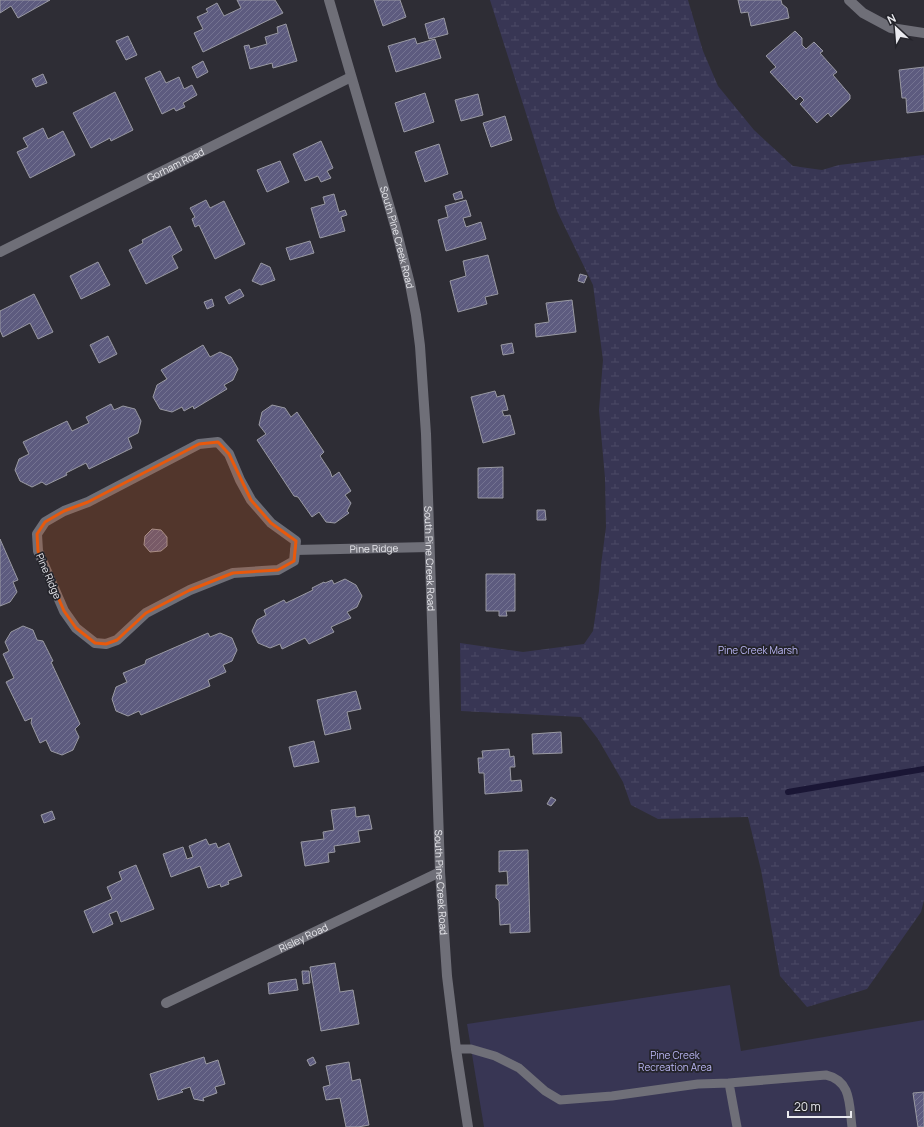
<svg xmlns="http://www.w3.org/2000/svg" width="924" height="1127" viewBox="0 0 924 1127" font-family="Manrope,sans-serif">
	<defs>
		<pattern id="wetland-marsh" width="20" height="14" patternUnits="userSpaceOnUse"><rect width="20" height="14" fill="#383654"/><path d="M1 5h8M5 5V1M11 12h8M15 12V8" fill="none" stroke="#4b4a65"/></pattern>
		<pattern id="building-hatch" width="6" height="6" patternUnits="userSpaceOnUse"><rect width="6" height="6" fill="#5d5b7f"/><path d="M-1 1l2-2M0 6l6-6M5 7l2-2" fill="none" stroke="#747391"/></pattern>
	</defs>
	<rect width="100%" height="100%" fill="#2e2d35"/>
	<path fill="#383654" d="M730,985L741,1051L924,1020V1127H484L467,1024Z"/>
	<path fill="url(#wetland-marsh)" d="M490,0H688L703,51L718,86L754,130L793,166L822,170L839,165L924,155V900L921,912L867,989L807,1007L780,976L761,870L748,817L658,819L631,805L623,782L598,739L581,717L461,711L460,643L523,652L584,644L593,631L599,591L601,565L606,527L605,478L599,410L603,360L593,285L557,211Z"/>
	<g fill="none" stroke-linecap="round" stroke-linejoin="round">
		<path stroke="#1a1635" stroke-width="6" d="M788,792L924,769"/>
	</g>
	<path fill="url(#building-hatch)" stroke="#9a9aa3" d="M0,0H50L18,18L11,6L0,13Z
		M237,0H275L283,13L203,52L194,33L203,29L197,17L208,12L206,9L217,3L224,16L241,8Z
		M374,0H400L406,17L383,26Z
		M738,0H781L782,4L787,8L789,18L751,26L748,12L741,13Z
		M444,18L448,34L429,39L425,24Z
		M286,24L297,61L273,68L272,63L250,69L244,46L249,45L250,49L267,44L265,37L278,33L277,27Z
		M795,31L802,38V45L806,49L814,42L823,51L820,53L837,72L833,75L850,95V99L831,117L828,113L817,123L800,104L804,100L800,96L796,100L770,72L776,67L766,56Z
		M128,36L137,55L126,60L116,41Z
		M415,38L417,44L435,39L441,58L396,72L388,46Z
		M203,61L208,72L197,78L192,67Z
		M924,67V111L907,113L906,98H902L899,70Z
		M160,71L166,83L179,77L184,89L192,85L197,95L183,103L185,107L176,111L174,108L162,114L145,78Z
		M43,74L47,83L36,87L32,79Z
		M115,92L133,130L111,141L110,138L91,148L73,113Z
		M425,93L434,122L404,132L395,103Z
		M478,94L483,115L461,121L455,100Z
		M505,116L512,140L491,147L483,123Z
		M43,128L48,139L63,131L75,155L30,178L17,152L28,147L23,138Z
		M321,141L333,168L327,171L331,178L321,182L318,176L305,181L293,154Z
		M439,144L448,174L425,182L415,152Z
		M280,161L289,182L267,192L257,170Z
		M461,191L463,198L455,200L453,194Z
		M334,194L339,212L345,210L347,215L341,217L345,231L320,238L311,208L325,204L323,197Z
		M206,200L210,208L224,201L245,244L215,259L199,225L195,227L192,219L195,217L190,208Z
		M466,200L471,216L463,218L466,227L481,222L486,239L446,251L438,220L448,217L445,206Z
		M170,226L182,250L172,256L178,268L146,284L129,250L143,243L142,240Z
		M310,241L314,253L290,260L286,248Z
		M488,255L498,294L485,297L487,304L458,312L450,281L466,276L463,261Z
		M98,262L110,285L81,299L70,276Z
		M261,263L270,267L275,280L261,285L252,281Z
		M580,274L587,276L584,283L578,281Z
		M240,289L244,296L229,304L225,297Z
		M34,294L53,332L38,339L30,323L3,337L0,330V311Z
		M212,299L214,306L207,309L204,302Z
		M572,300L576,332L536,337L535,324L549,322L546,303Z
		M108,336L117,354L99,363L90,345Z
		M512,343L514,353L503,355L501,345Z
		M203,345L210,357L220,352L231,357L238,369L233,380L224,385L227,389L194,409L193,406L184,411L182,407L172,412L160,409L153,397L157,385L167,379L161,370Z
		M495,391L497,397L504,395L508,410L502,411L504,416L510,415L515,434L483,443L471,397Z
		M111,404L114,410L123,406L135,409L141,421L138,433L128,438L132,448L89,469L86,463L66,473L67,475L46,485L42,482L32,487L20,481L15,470L19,459L29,454L23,442L67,421L72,431L89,423L86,417Z
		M272,405L285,408L291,417L297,412L324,452L320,456L330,471L332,477L339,472L351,491L345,495L351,503L347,511L349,513L335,523L326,522L319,512L312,517L298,497L294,496L257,440L266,434L259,425L262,412Z
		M503,467V498H478V468Z
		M537,510H545L546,520H537Z
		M152,529L161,530L167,537V546L161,551L150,552L144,545L145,536Z
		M0,539L18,580L13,582L17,592L10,602L0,606Z
		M486,574H515V611H506L507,616H499V611H486Z
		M345,579L356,585L362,596L357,607L347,612L351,618L331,627L334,632L309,644L305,638L282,649L280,644L270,648L258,643L252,631L257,620L266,615L264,610L284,600L286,603L313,590L312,588L324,582L325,583L332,580L334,584Z
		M23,626L33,630L37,640L43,641L53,661L51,662L80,724L75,729L79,737L73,750L62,755L51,751L46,740L40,743L31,723L32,718L25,721L6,682L14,678L3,654L9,651L5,642L11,632Z
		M208,633L210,637L220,633L232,638L237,650L232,661L223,665L226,672L208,680L210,686L141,715L139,711L128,716L116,711L112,699L116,687L127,682L123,673L145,664L146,660Z
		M356,691L361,709L347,712L351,729L325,735L317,700Z
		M561,732L562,753L533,754L532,734Z
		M314,741L319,762L294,767L289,747Z
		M509,749L510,757L514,756L515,767H510L511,781L521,780L522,791L485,794L484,773H479L478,758H483L482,751Z
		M551,797L556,800L551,806L547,804Z
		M355,807L356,817L369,815L372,829L358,831L360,842L334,846L335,852L328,853L329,862L305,866L301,842L324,839L323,832L334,830L331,810Z
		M52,811L55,819L44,823L41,815Z
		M206,839L209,845L216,843L218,848L229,843L242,876L228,881L229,884L221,887L220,884L208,888L200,866L171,877L163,854L183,847L187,859L193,857L189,846Z
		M528,850L530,932L510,933V924L500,925L499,901L496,898V885H508L507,871L499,872V851Z
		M136,865L154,909L121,922L117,911L109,914L113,924L93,933L84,911L112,899L107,887L122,880L119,872Z
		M335,963L340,992L353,990L359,1024L321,1031L310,967Z
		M302,971H309L310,983L303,984Z
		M296,979L298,990L269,994L268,983Z
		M204,1057L206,1064L218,1060L225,1084L215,1087L217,1093L203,1098L204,1101L194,1099L190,1087L181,1090L183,1092L158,1100L150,1074Z
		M313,1057L316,1063L310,1066L307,1060Z
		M349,1062L352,1081L360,1079L369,1125L358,1127H346L340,1098L326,1100L323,1087L330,1085L326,1066Z
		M924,1092V1127H918L913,1093Z"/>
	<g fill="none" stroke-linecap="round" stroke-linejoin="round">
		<path stroke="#6f6f78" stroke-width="9" d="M456,1049H471L495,1056L519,1068L545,1091L560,1100L612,1096L698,1084L729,1083L826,1075C852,1081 849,1105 852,1127
			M729,1083L737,1127"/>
		<g stroke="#6f6f78" stroke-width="10">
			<path id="s1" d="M329,0L396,229L410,284L416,315L420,346L426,434L440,872L447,976L456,1049L468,1127"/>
			<path d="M849,0L863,13L891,28L924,33"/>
			<path id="s2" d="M0,252L351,77"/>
			<path d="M218,442L229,454L240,480L251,500L271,523L296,541L294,561L278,570L233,573L190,590L146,613L117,640L106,644L95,643L76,628L64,611L38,551L37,534L45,522L64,511L88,502L199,444Z"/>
			<path id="s3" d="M295,550L429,547"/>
			<path id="s4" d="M166,1003L440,872"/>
		</g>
	</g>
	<path fill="#e8590c" fill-opacity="0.2" stroke="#e8590c" stroke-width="3" stroke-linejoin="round" d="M218,442L229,454L251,500L271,523L296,541L294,561L278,570L233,573L190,590L146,613L117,640L106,644L95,643L76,628L64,611L38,551L37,534L45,522L64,511L88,502L199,444Z"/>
	<g text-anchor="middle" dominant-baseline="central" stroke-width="3.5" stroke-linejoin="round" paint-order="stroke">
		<g font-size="10" fill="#eaeaef" stroke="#24242b">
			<text stroke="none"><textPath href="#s2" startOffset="196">Gorham Road</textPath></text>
			<text stroke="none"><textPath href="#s1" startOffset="247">South Pine Creek Road</textPath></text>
			<text stroke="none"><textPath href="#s3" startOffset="79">Pine Ridge</textPath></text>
			<text stroke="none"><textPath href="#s1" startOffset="571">South Pine Creek Road</textPath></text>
			<text transform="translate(49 576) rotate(67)">Pine Ridge</text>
			<text stroke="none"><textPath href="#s1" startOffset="895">South Pine Creek Road</textPath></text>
			<text stroke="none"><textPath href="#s4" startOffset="152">Risley Road</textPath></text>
		</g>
		<g font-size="10" fill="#bcb8f6" stroke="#24242b">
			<text x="758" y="650">Pine Creek Marsh</text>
			<text x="675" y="1055">Pine Creek<tspan x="675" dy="12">Recreation Area</tspan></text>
		</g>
	</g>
	<g transform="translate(896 28) rotate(334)" stroke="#24242b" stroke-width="3" paint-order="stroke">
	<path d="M0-3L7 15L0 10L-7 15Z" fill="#eaeaef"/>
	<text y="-6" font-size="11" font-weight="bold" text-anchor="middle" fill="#eaeaef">N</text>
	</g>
	<path d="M788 1111v6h63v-6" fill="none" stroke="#eaeaef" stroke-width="2"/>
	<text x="794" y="1111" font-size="12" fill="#eaeaef" stroke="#24242b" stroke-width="3" paint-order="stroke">20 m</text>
</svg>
